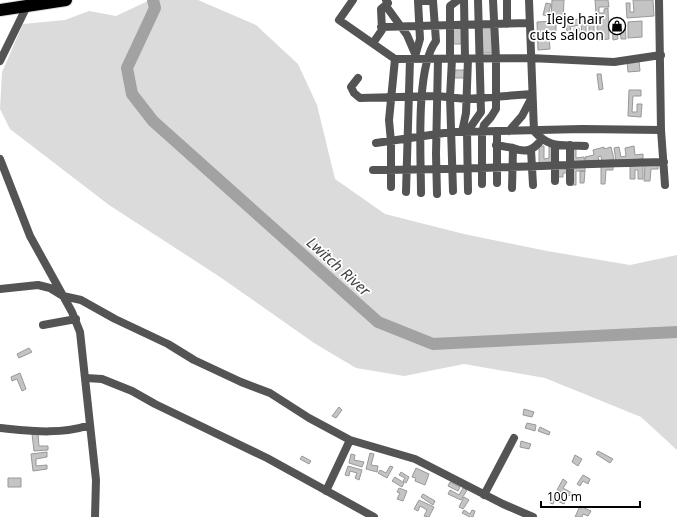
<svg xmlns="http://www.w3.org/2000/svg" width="677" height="517" viewBox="0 0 677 517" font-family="'Noto Sans',sans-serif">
	<rect width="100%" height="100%" fill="#fff"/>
	<path fill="#dbdbdb" d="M150,0H198L256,25L298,64L317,105L335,179L385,214L464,234L547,251L630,265L677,255V450L641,417L545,378L464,364L404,376L356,368L314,343L220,277L109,205L10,129L0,109L2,72L23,24L65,20L89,11L116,16Z"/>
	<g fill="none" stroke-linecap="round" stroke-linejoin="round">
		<path stroke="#a2a2a2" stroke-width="12" d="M153,0L155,8L127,68L132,94L153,121L378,322L433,344L677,332"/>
	</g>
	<path fill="#c4c4c4" stroke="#989898" d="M552,0H564L563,20L551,19Z
		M595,0H608L609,7H599V13H604V9L608,8L609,39L598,40Z
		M633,0H653L654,16L627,18L626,3H630V12H634Z
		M546,3L551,4L548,16L543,15Z
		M578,19L579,25L570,27L573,39L569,40L565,22Z
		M581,20H594V39H589V25H586V39H582Z
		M556,21V35H549L550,49L538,50L537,22Z
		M642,21V37L628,38V22Z
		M625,23L626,39H621L620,29H617L618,39L613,40L612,24Z
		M463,26L464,44H452L451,27Z
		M481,26H491L493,53H482Z
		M574,28H579V39H574Z
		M639,60L640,71L628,72L627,61Z
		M454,70H466V78H454Z
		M597,74H601L603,89L599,90Z
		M629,90H641V96H633L632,112H637V104H642L641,117L628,116Z
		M539,146H544V159L549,158V146H553L554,163L539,164Z
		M572,146H576V158L584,157L585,163H572Z
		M634,146L635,155L643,154V159L616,161L614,148L619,147L621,157L626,156L625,148Z
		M604,147V149L611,147L614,159L602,162L601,156L598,157L599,160L587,163L585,157L594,155L593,150Z
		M630,164H643V179H638V170H635V179H630Z
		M645,164H658V169H651L650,181H644Z
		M601,165H613V170H606L605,184H601Z
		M557,166L570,167L569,173H563V177H557Z
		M572,166H585V171H576V185H572Z
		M580,171H585L584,183H580Z
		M29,348L32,352L19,358L17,354Z
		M20,373L26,389L22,391L17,379L12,381L11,377Z
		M339,407L342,410L336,418L332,416Z
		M524,409L534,412L532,417L523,415Z
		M527,423L536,425L535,431L525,428Z
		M540,427L550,432L549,435L538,431Z
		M32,434H38L39,446H48V450L34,451Z
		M521,441L531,444L529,449L520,447Z
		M598,451L613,459L610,463L596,454Z
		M47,452V457L36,459V466L47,465V469L33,471L31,454Z
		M370,453L374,454L371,465L378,466L377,472L366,469Z
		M351,454L355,455L354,460L364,462L362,467L349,463Z
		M575,455L582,459L578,466L572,462Z
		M302,456L311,461L309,464L300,459Z
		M348,466L362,470L359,480L355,478L357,473L350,471L349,476L345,475Z
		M390,466L393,467L387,478L378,473L380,470L386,473Z
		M416,468L429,474L425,485L415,481L416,478L412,477Z
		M401,472L409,477L406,483L403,481L405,478L399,475Z
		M583,475L590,479L588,484L583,481L580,486L577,484Z
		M395,477L404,483L402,487L392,481Z
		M8,478H21V487H8Z
		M563,479L567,482L563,488L572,493L569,496L557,490Z
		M450,482L460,487L458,491L448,486Z
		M399,488L407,491L403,501L397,499L400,493L397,492Z
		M463,488L467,490L461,500L448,494L450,490L459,495Z
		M423,494L435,501L433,505L421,497Z
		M554,494L566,499L564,504L555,500L553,504L550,503Z
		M464,497L469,500L463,509L459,507Z
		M419,500L434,507L429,517L424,516L427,510L420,506L418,511L414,509Z
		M580,506L591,511L588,516L583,514L582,517H575Z
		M464,510L470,514L472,510L475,511L473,517H470L462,513Z"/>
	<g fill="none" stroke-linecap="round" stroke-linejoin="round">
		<g stroke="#dbdbdb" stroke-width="14">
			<path id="highway" d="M0,10L66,0"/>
		</g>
		<path stroke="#545454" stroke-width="8" d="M353,0L339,20L395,59L530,58L614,62L661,55
			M464,0L465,59
			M507,0V24
			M529,0L534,131C551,150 562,144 585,146
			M659,0L661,130L665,185
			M386,6L407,35L416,56
			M381,27L530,23
			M373,43L382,30L381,9L388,3L386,0
			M416,53L420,39L418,1H433L436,41C415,68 421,157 421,193
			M450,59V6L458,0
			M452,59L450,97L453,191
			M0,61L27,6
			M358,78L351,87L354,93L360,98L437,96L466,99L532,94
			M497,131V183
			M509,131L522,116L532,97
			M462,132L466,113L468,59
			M376,143L451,132L582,129L661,130
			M496,145L513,148L512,188
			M513,148C526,153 533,151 542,139
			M531,150L533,185
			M0,159L30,236L72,312L80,332L96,480L95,517
			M373,170C470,170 567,164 664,162
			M555,181V145
			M570,182V145
			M482,184V132L484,125L491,117L496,109V59L493,0
			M391,187V142L389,120L395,59
			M468,191L467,132L481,112L478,0
			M406,192L410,59
			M437,194L436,154L438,59
			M0,289L38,285L50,288L63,296L81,300L115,319L168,344L194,360L241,382L270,393L309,418L350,440L415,459L503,504L533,517
			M43,325L76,319
			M86,378L102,379L132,391L155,404L267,458L374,517
			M0,428C31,431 60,435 90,425
			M326,491L350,440
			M484,495L514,438"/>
		<use href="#highway" stroke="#000" stroke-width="12"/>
	</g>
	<defs>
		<g id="shop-ring" transform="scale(0.9)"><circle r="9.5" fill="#fff" stroke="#000" stroke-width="1.5"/><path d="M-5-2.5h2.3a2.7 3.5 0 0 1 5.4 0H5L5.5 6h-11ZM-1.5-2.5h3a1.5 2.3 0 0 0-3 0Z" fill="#000"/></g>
	</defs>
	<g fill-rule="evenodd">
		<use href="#shop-ring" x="617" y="26"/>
	</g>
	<g text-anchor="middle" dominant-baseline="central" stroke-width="3.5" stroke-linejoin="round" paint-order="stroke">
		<g font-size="14" fill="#000" stroke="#fff" text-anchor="end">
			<text x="604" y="18">Ileje hair<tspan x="604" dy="16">cuts saloon</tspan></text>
		</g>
		<g font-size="15" font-style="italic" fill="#434343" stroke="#fff">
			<text transform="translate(339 266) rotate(42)">Lwitch River</text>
		</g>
	</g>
	<path d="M541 501v6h99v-6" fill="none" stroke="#000000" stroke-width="2"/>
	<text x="547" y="501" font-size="12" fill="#000000" stroke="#ffffff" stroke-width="3" paint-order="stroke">100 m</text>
</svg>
